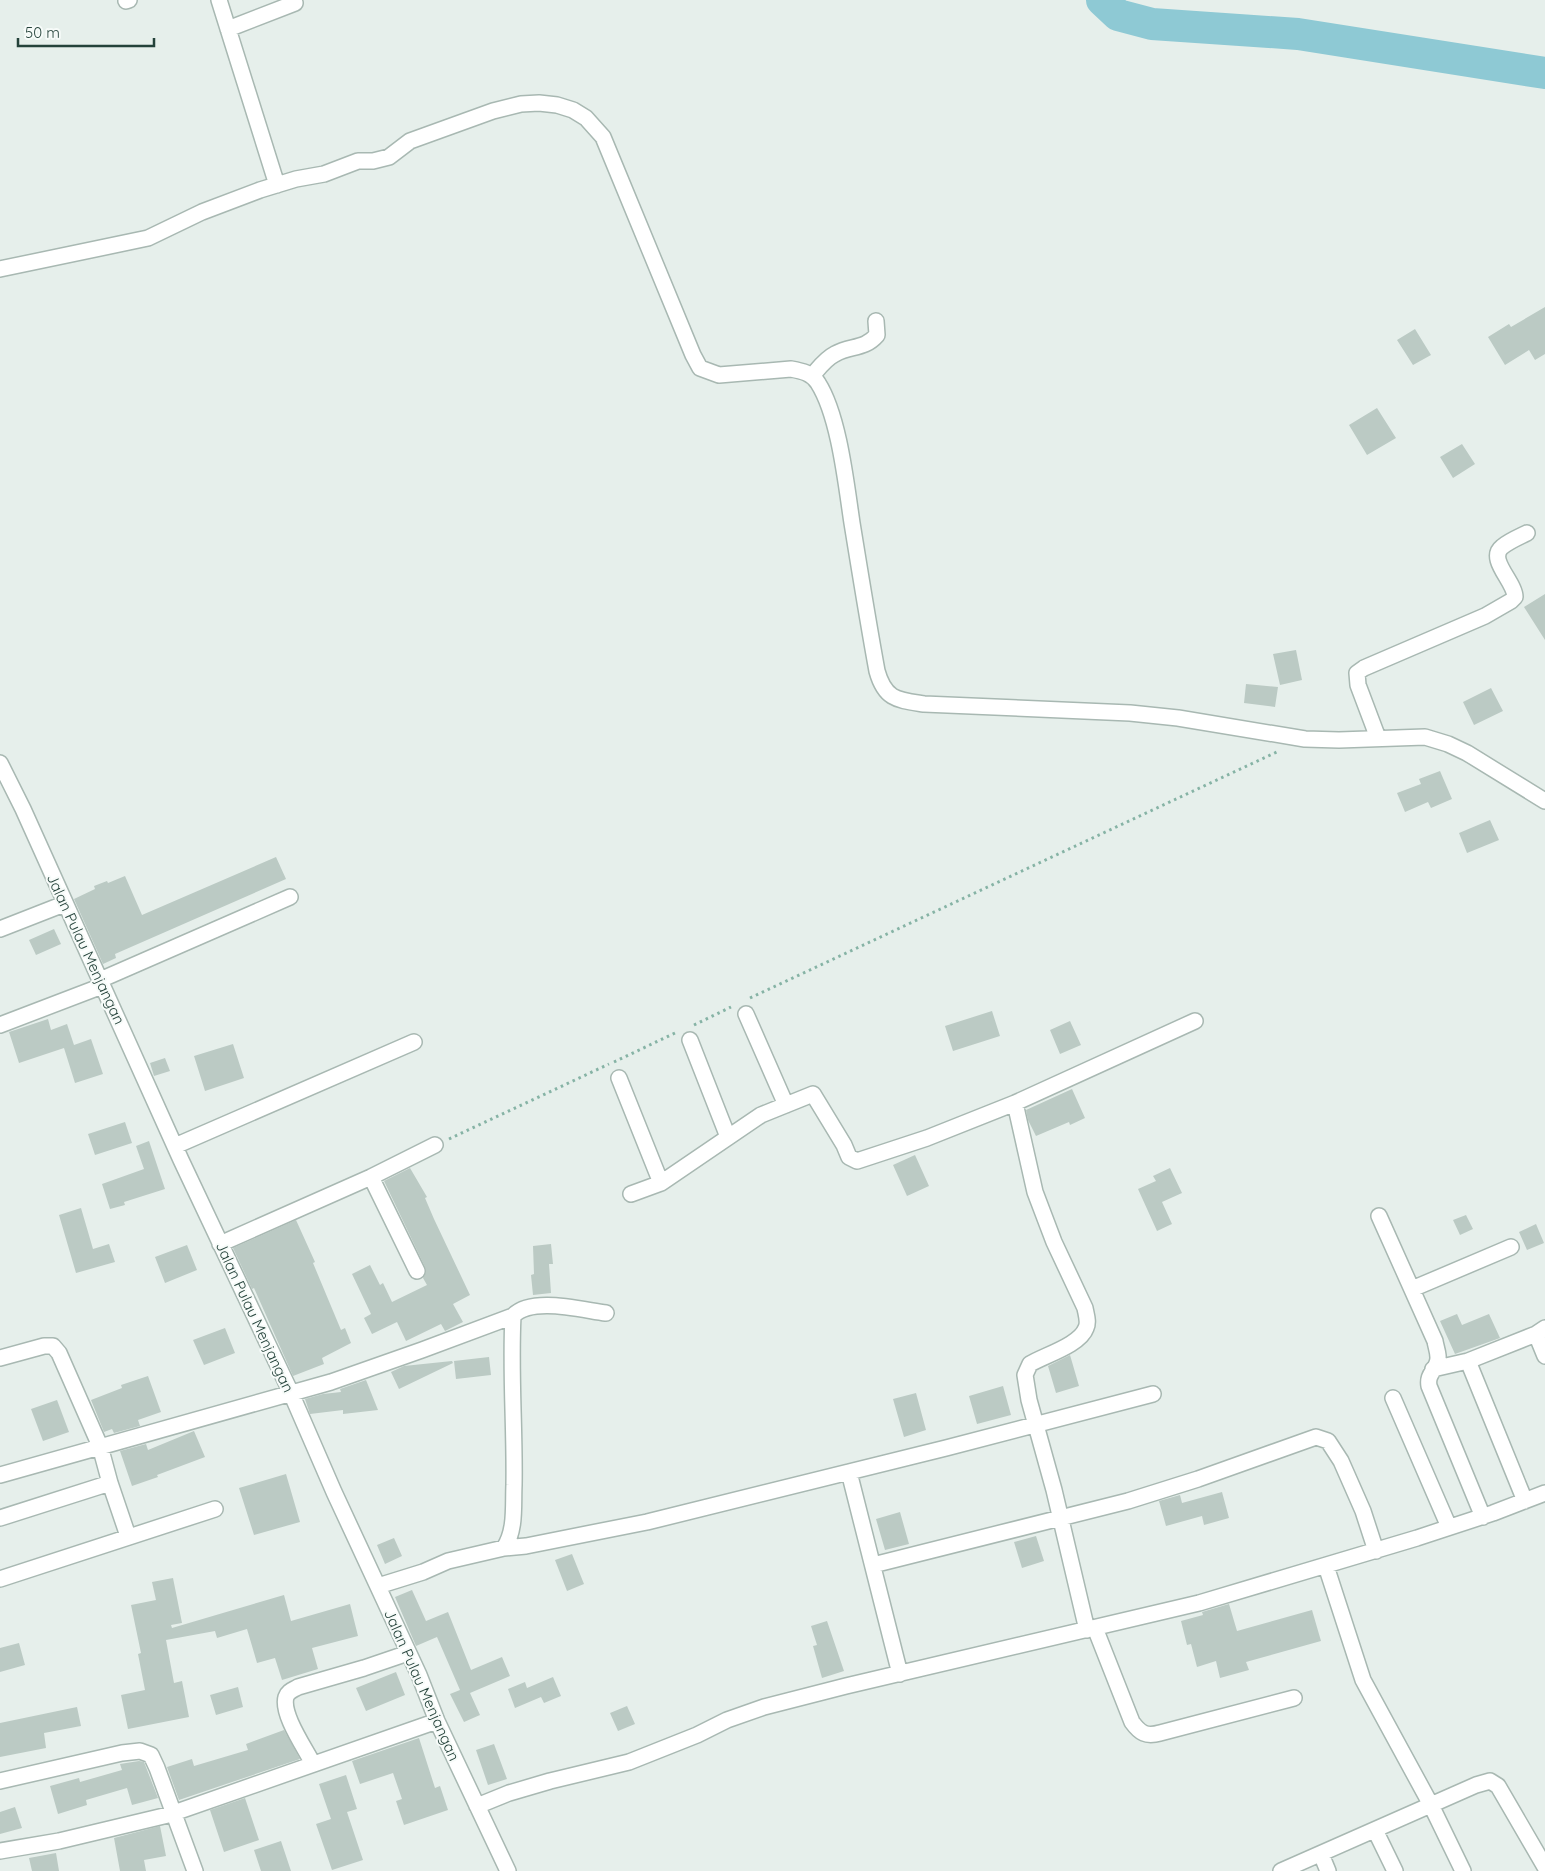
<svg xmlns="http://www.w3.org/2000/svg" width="1545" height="1871" viewBox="0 0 1545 1871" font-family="Quicksand,sans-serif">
	<rect width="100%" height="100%" fill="#e6efeb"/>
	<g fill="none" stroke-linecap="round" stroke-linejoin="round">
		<path stroke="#8ec9d4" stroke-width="32" d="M1102,0L1118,15L1152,24L1298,34L1545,73"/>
	</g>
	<path fill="#bbcac4" d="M1545,307V354L1535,360L1529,350L1505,365L1488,337L1509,324L1511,327Z
		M1415,329L1431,355L1413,365L1397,340Z
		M1377,408L1396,438L1367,455L1349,425Z
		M1462,444L1475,464L1453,478L1440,457Z
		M1545,594V640L1524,607Z
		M1296,650L1302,680L1280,685L1273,654Z
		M1246,684L1278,687L1275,707L1244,703Z
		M1491,688L1503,711L1474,725L1463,702Z
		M1440,771L1452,799L1431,808L1428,802L1405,812L1397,793L1421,784L1419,779Z
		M1490,820L1499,840L1467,853L1459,833Z
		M276,857L286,879L115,954L116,958L103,964L74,899L95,889L94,886L107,881L108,883L125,876L142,915Z
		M54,929L61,944L36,955L29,940Z
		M992,1011L1000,1036L953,1051L945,1026Z
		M48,1019L51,1030L67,1024L74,1045L91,1039L103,1074L75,1083L64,1048L19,1063L9,1032Z
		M1070,1021L1081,1045L1060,1054L1050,1030Z
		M233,1044L244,1078L205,1091L194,1056Z
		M165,1058L170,1071L154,1076L150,1063Z
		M1072,1089L1085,1118L1070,1125L1069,1122L1036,1136L1028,1120L1026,1110Z
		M125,1122L132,1143L95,1155L88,1134Z
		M149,1141L165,1189L124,1202L125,1205L110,1209L102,1184L144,1169L136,1146Z
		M915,1155L929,1186L907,1196L893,1165Z
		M410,1168L427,1197L425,1198L434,1219L470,1295L453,1304L463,1322L445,1331L441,1324L406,1341L397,1322L372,1334L364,1318L371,1314L352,1274L370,1265L380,1285L383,1283L392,1302L427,1285L423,1278L426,1272L425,1267L384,1181Z
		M1170,1168L1182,1193L1162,1202L1172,1224L1157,1231L1138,1189L1156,1181L1153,1176Z
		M81,1208L93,1249L109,1244L115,1262L76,1273L59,1215Z
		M1466,1215L1473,1229L1460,1235L1453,1220Z
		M296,1220L315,1262L313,1263L341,1330L345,1328L351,1343L322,1358L324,1364L293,1376L254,1288L252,1289L233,1248Z
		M1536,1224L1544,1243L1527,1250L1519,1232Z
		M551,1244L553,1264H549L551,1293L533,1295L531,1275L534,1274L533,1246Z
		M187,1245L197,1270L165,1283L155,1257Z
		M1457,1314L1462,1325L1489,1314L1500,1338L1455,1354L1440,1321Z
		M225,1328L235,1353L204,1365L193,1340Z
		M1070,1355L1079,1386L1056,1393L1048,1366Z
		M489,1357L491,1375L456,1379L454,1361Z
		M452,1361L453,1363L399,1389L391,1372L404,1366Z
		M148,1376L161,1412L138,1420L140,1426L114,1433L112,1429L104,1432L91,1400L122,1388L121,1385Z
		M366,1380L378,1410L343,1414V1410L310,1414L305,1399L323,1394L341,1392L340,1389Z
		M1003,1386L1011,1415L977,1424L969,1396Z
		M916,1393L926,1430L904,1437L893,1399Z
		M57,1400L69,1432L43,1441L31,1409Z
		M194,1431L205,1457L157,1475L158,1477L132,1486L120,1451L146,1444L148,1450Z
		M286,1474L300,1522L254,1535L239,1488Z
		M1222,1492L1229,1518L1204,1525L1202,1516L1166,1526L1159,1501L1180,1495L1182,1503Z
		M900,1512L909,1544L885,1550L876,1519Z
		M1036,1536L1044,1561L1022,1568L1014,1542Z
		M394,1538L402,1556L385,1564L377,1545Z
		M572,1554L584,1584L567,1591L555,1560Z
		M173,1578L182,1623L171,1625L172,1628L284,1595L291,1621L350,1604L358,1636L312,1648L318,1669L282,1680L275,1658L257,1663L247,1629L217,1638L215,1631L166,1640L174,1683L182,1681L189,1717L128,1729L121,1695L145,1690L138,1654L141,1653L131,1605L156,1600L152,1582Z
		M412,1590L426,1621L448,1612L471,1670L502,1657L510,1676L470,1693L480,1715L464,1722L450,1694L460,1690L437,1637L416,1646L395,1597Z
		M1229,1604L1237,1631L1312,1610L1321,1641L1246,1662L1249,1670L1220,1678L1216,1661L1197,1667L1191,1644L1187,1645L1181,1621L1203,1615L1202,1612Z
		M827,1621L844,1671L822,1678L813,1646L817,1645L811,1626Z
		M19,1643L25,1665L0,1672V1648Z
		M396,1672L405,1695L366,1711L356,1688Z
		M553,1677L561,1696L544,1703L541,1697L515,1708L508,1689L525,1682L527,1688Z
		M238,1687L243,1707L216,1715L210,1695Z
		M627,1706L635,1724L618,1731L610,1713Z
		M77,1707L81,1726L44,1733L46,1748L0,1757V1723Z
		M284,1730L300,1759L179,1800L167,1767L192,1759L194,1766L248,1750L246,1744Z
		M419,1738L435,1788L440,1786L448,1810L404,1825L396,1801L402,1799L393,1773L360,1784L352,1761Z
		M494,1744L507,1779L488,1785L476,1750Z
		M139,1761L144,1762L158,1798L132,1805L127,1788L86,1800L87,1805L58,1814L50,1786L79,1778L80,1782L122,1770L120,1764Z
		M346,1775L357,1809L347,1812L363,1860L332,1870L316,1824L331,1819L319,1784Z
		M245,1798L259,1840L224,1852L210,1810Z
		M15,1807L22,1828L0,1834V1812Z
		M160,1826L166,1856L144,1860L146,1871H120L114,1838Z
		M281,1841L291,1871H261L254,1850Z
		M56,1853L59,1871H32L29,1858Z"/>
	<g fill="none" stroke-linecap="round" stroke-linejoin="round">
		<g stroke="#a8b8b2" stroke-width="18">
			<path id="minor" d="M219,0L277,185
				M126,1L129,0
				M228,29L295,3
				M0,269L148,238L202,212L260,190L296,179L324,174L358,161H373L389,157L410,141L493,111L521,104L539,103L557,105L573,110L586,118L603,137L693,355L700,368L719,375L791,369C802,371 812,373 818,383C839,416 846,483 852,523C860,572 868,622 877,671C885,700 898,700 924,704L1130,713L1178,718L1305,739L1339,740L1425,737L1448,744L1467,753L1545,801
				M812,376C819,368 825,359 835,354C850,345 864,350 877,335L876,321
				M1378,738L1358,685L1357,673L1364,668L1485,616L1511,601L1515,597C1515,582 1487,559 1502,547C1509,541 1519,537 1527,533
				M0,763L23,809L181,1160L291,1393L334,1492L419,1675L437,1721L508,1871
				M0,929L64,904
				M100,980L290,897
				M746,1014L786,1105
				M0,1025L102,986
				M690,1040L728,1137
				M619,1078L661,1183
				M1015,1103L1035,1192L1054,1242L1085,1308C1086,1314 1089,1322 1086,1328C1080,1345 1045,1355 1030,1364L1025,1375L1029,1400L1054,1490L1087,1630
				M175,1146L414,1042
				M371,1177L417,1271
				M631,1194L661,1183L761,1115L813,1094L844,1145L849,1157L857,1161L927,1138L1015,1103L1195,1021
				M1379,1216L1435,1341C1436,1348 1440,1356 1437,1363C1434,1372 1427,1375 1429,1386L1483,1517
				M220,1244L371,1177L435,1145
				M1412,1289L1511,1247
				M1536,1334L1545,1356
				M0,1358L44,1346H53L59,1353L100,1446L110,1483L128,1536
				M1468,1361L1525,1501
				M1433,1369L1468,1361L1536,1334L1545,1328
				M1393,1398L1449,1527
				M849,1472L900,1674
				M0,1475L331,1382L422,1350L513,1316
				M0,1518L110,1483
				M504,1548C516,1530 513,1506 514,1485C515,1429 510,1372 513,1316C531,1296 582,1310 606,1313
				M873,1565L1128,1501L1198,1479L1316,1437L1328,1441L1341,1461L1363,1511L1376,1551
				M1326,1566L1363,1680L1431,1805L1463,1871
				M0,1579L215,1509
				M378,1586L423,1572L448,1561L504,1548L526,1546L647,1522L946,1448L1153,1394
				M1095,1628L1132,1722C1140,1733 1146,1737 1160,1733L1294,1698
				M313,1764C305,1748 281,1714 286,1697C288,1691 293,1690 298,1687L364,1668L408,1653
				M0,1781L122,1753L140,1751L151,1755L157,1768L195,1871
				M477,1806L509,1793L550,1781L629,1762L697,1735L727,1720L764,1707L846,1686L1199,1603L1417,1538L1493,1513L1545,1493
				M1375,1830L1395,1871
				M0,1851L59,1841L168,1815L437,1721
				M1321,1854L1328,1871
				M1281,1871L1476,1785L1490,1781L1498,1786L1545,1867"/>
		</g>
		<path stroke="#86b3a5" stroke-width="3" stroke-dasharray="2.5 4" stroke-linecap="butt" d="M750,998L1279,751
			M694,1025L731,1007
			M614,1062L677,1032
			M449,1139L609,1064"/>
		<use href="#minor" stroke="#fff" stroke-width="15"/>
	</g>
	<g text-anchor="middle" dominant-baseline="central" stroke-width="4" stroke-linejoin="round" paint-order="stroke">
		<g font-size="15" fill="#24423a" stroke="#f7fbf9">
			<text transform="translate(86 949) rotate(65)">Jalan Pulau Menjangan</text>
			<text transform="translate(255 1317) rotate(65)">Jalan Pulau Menjangan</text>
			<text transform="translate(422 1685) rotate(66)">Jalan Pulau Menjangan</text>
		</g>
	</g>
	<path d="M18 38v8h136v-8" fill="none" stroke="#24423a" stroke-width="2.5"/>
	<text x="25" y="38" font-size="15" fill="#24423a" stroke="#f7fbf9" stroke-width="4" paint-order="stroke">50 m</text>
</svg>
